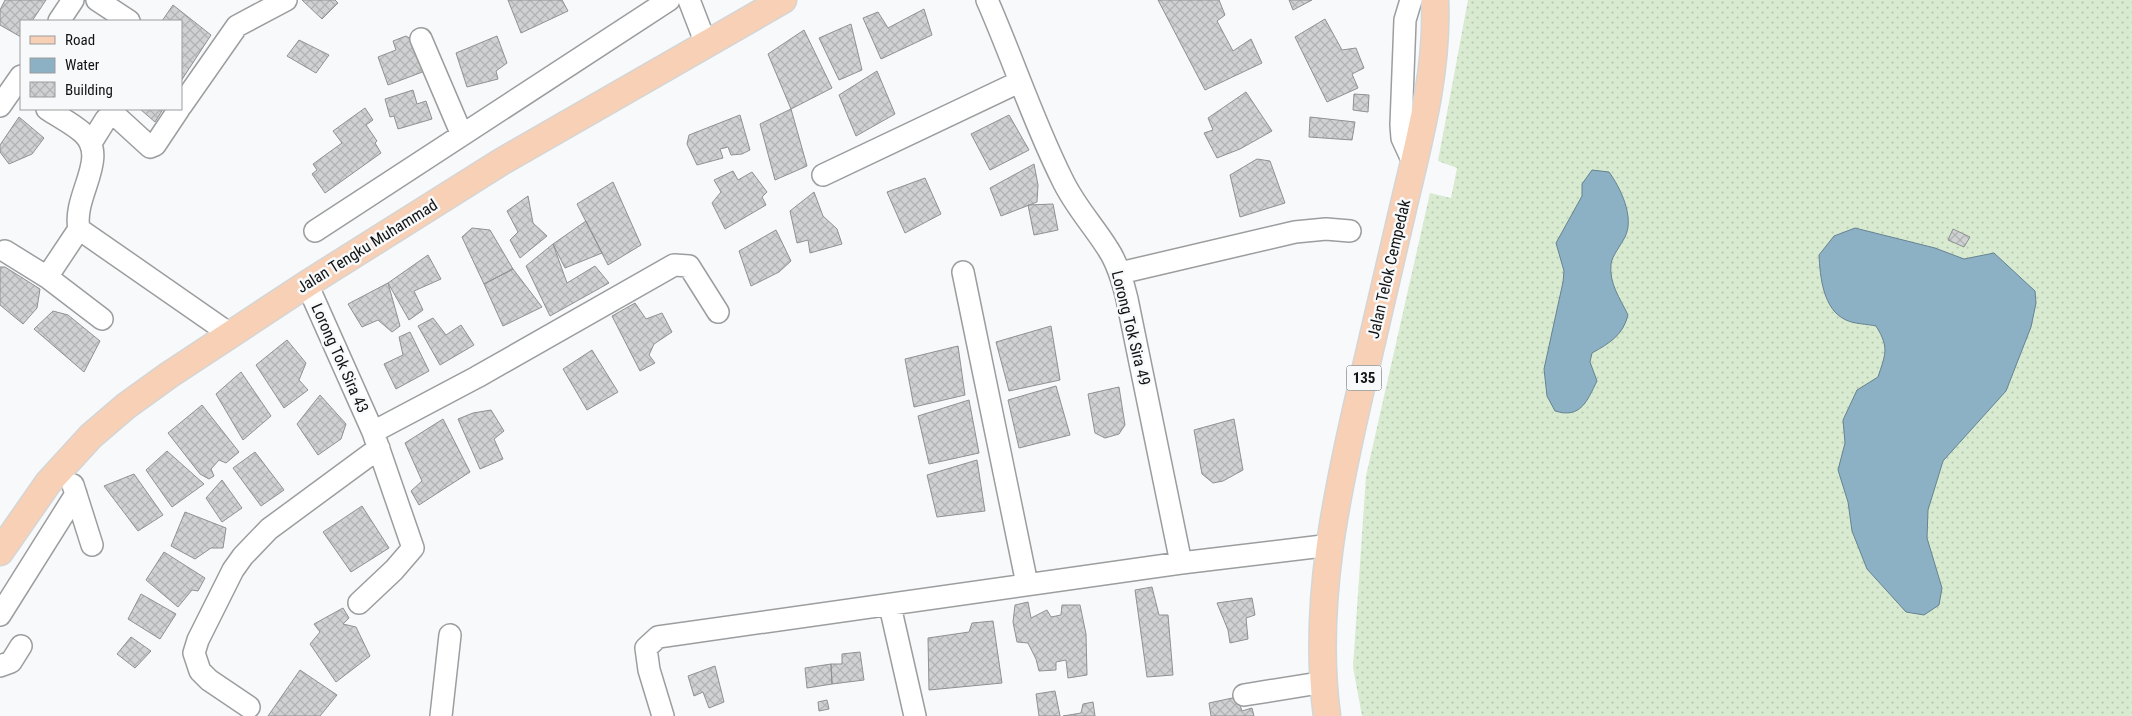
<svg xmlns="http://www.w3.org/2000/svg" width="2132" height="716" viewBox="0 0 2132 716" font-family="'Roboto Condensed',sans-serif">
	<defs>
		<pattern id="grass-dots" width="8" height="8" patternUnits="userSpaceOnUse" patternTransform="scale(1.25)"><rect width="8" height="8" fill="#d8ebd0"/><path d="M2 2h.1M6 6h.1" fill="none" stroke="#b8c9b2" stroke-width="1.8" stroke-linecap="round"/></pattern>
		<pattern id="building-cross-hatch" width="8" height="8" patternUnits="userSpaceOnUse" patternTransform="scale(1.25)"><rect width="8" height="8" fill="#cfd1d2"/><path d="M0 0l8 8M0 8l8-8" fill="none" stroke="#b1b3b3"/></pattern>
	</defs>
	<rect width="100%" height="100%" fill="#f7f9fa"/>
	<path fill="url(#grass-dots)" d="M1468,0H2132V716H1362L1353,667L1366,476L1430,193L1451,198L1457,168L1438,161Z"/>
	<path fill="#8cb1c5" stroke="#678290" d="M1592,170L1609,172C1620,187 1635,217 1625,237C1621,245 1612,256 1611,264C1609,284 1620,298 1628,315C1623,335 1610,343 1592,353L1590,362L1597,381C1587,401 1581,419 1555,411L1547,396L1544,369L1563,282L1564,271L1556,243L1582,196V184Z
		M1855,228L1935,248L1964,259L1994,253L2035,291L2036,303L2031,327L2006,391L1943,461L1928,510L1927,538L1942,588L1939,605L1924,615L1906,612L1867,569L1852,531L1848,502L1838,470L1845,443L1843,420L1857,390L1878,377C1885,355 1890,348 1876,326C1867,324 1854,324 1846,320C1823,310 1820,276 1819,255L1834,236Z"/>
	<path fill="url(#building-cross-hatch)" stroke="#8f9192" d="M5,0H46L32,21H21V37L0,25V10Z
		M302,0H335L338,3L322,19Z
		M508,0H562L568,11L521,33Z
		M1158,0H1219L1225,15L1217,21L1233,51L1251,39L1262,63L1205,90Z
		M1289,0H1312L1293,10Z
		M173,5L211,35L181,81V21H162Z
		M924,9L932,35L881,59L863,18L878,12L888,28Z
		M1325,19L1342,50L1356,48L1364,68L1352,74L1358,88L1327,102L1295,37Z
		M851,24L862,70L839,80L819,38Z
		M804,30L832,88L791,109L768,54Z
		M406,36L414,41L425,71L388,85L378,57L396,50L393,41Z
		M497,36L507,63L496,71L498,79L467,87L456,53Z
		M299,40L329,55L316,73L287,56Z
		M877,71L895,114L856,136L839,95Z
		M413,90L417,104L426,101L432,119L398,129L394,116L390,117L385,99Z
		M1246,92L1272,131L1240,149L1217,158L1204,133L1213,130L1208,118Z
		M1354,94L1369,95L1368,112L1353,110Z
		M365,108L373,120L366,125L377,141L375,143L381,153L325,193L312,174L317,170L313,164L342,143L333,131Z
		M140,109H163L155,122Z
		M791,109L807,166L775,180L760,124Z
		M740,115L750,150L742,154L731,155L728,147L720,149L723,158L697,165L687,144L689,135Z
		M1009,115L1029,150L990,170L971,134Z
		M19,117L44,138L32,154L9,164L0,152V145Z
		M1310,117L1355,122L1352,140L1309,137Z
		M1257,159L1270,161L1285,203L1240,217L1230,175Z
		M1034,164L1038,185L1037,202L1001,216L990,188Z
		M733,171L738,180L752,172L767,192L762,197L766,205L725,229L712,203L721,192L714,180Z
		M925,178L941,214L905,233L887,192Z
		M613,182L641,245L608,265L577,204Z
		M814,192L823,216L837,229L842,244L810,253L808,240L797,243L790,211Z
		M528,196L533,223L547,236L520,258L510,240L518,232L507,211Z
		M1053,204L1058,230L1034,235L1028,205Z
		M586,221L602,253L565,268L553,244Z
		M472,228L490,230L513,269L484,284L462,237Z
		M1953,229L1970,237L1964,247L1948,240Z
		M776,230L791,261L779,272L751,286L739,251Z
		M553,244L567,283L595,266L609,283L550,316L526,266Z
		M428,255L441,279L414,291L423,310L409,320L388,283Z
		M0,267H5L40,289L37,308L23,324L0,305Z
		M513,269L542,307L503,326L484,284Z
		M388,283L400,326L392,332L378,320L362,327L348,304Z
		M635,303L646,319L662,313L672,332L654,344L649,355L655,363L640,371L612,316Z
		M53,311L68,315L100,341L84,372L34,329Z
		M433,318L446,335L461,325L474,345L440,365L418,326Z
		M1051,326L1060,380L1009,391L996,342Z
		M410,332L429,371L396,389L384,364L403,355L399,337Z
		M287,340L306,363L299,380L308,390L284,408L256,365Z
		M958,346L965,395L914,407L905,359Z
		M592,350L618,392L587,410L563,369Z
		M241,372L271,416L243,440L216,394Z
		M1056,386L1070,435L1019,448L1008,400Z
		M1119,387L1125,425L1119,434L1105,438L1095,433L1088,394Z
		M320,395L346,424L341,439L318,455L297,424Z
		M969,400L979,453L929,464L918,416Z
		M202,405L239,452L226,463L219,460L211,469L214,476L209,479L200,474L168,433Z
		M491,410L504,431L494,439L503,459L480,469L458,419L473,413Z
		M443,419L470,472L419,505L411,491L422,481L405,443Z
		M1234,419L1243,470L1223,481L1213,483L1202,474L1194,430Z
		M167,451L204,484L172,507L146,470Z
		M255,452L284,490L261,506L233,468Z
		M977,460L985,511L937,517L927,475Z
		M134,474L163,515L138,531L104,486Z
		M222,480L242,508L222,522L206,498Z
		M362,506L389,548L351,572L323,532Z
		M185,512L226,528L223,548H211L195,559L171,546Z
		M164,552L205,578L198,591L192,590L178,607L146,580Z
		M1152,587L1159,615H1168L1173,675L1147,677L1135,590Z
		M141,594L176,614L160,639L128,619Z
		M1252,598L1255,615L1246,618L1248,639L1230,643L1228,630L1217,603Z
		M1028,602L1031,618L1047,610L1051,617L1061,615L1062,605H1080L1086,634L1087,675L1068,678L1066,660L1056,662V670L1039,671L1036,659L1028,643L1017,642L1013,622L1015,605Z
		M343,608L349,618L343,624L356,627L370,656L336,682L310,644L320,632L314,624Z
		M993,621L1002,683L929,690L928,638L969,632L972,623Z
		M131,637L151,651L135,668L117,654Z
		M860,652L864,680L832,684L831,664H842V654Z
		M831,664L832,684L807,688L805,668Z
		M715,666L724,702L709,708L703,692L694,696L688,676Z
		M300,670L337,695L320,716H268Z
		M1055,691L1060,716H1039L1036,694Z
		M1237,697L1242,711L1252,708L1254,716H1211L1209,703Z
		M827,700L829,709L819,711L818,702Z
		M1093,702L1095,716H1063L1081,713L1083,704Z"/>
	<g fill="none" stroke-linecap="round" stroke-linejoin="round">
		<g stroke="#9b9d9e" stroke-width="24">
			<path id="minor" d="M97,0L129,21
				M689,0L706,44
				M987,0C1013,59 1033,121 1062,179C1074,205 1093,225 1108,249C1118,264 1123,282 1127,299L1181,563
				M1411,0L1405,20L1401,125L1402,138L1414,164
				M59,21L73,0
				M421,39L462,135
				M0,106L21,76
				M181,106L237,26L286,0
				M47,109C59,117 73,124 83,133C110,158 72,196 79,229L230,334
				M91,143L106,119L115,115L150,147L155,145L179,109
				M823,175L1019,82
				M79,229L47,277L102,319
				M315,231L669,0
				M5,251L47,277
				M963,272L1027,584
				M1120,273L1295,232L1326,229L1350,231
				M307,284L373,432L413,548L394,570L359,603
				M373,432L477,377L674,265L689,266L718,312
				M73,485L92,545
				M890,606L915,716
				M0,615L76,494
				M0,666L11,662L21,646
				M1244,695L1325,682
				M249,707L209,680L200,671L194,653L198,640L233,570L243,556L269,529L379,448
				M441,716L450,635
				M663,716L649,670L646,648L658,637L1181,563L1331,545"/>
		</g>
		<g stroke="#d4d5d5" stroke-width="29">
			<path id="major" d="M0,552L48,483L91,436L126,406L169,375L307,284L501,162L783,0
				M1327,716C1312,605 1337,491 1362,384C1376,324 1390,264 1404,204C1420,137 1438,70 1435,0"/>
		</g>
		<use href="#minor" stroke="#fff" stroke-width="21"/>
		<use href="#major" stroke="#f8d0b6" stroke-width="26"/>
	</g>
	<g text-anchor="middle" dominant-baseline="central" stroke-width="5" stroke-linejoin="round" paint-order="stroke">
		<rect fill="#f7f9fa" stroke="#575858" stroke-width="1" x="1346.5" y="365.5" width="35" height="25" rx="4"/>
		<g font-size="15" font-weight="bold" fill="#121313">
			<text x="1364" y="378">135</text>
		</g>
		<g font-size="16" fill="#121313" stroke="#f7f9fa">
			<text transform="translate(367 246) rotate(-32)">Jalan Tengku Muhammad</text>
			<text transform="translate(1389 269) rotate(-77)">Jalan Telok Cempedak</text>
			<text transform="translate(1131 328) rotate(76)">Lorong Tok Sira 49</text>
			<text transform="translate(340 358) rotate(66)">Lorong Tok Sira 43</text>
		</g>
	</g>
	<rect x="20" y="20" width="162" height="90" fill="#f7f9fa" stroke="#9b9d9e"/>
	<rect x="30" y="36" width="25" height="8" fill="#f8d0b6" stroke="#9b9d9e"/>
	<text x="65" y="45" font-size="15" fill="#121313">Road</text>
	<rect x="30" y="58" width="25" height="15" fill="#8cb1c5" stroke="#9b9d9e"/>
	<text x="65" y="70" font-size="15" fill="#121313">Water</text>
	<rect x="30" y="82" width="25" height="15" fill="url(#building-cross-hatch)" stroke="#9b9d9e"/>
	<text x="65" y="95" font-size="15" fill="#121313">Building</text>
</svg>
